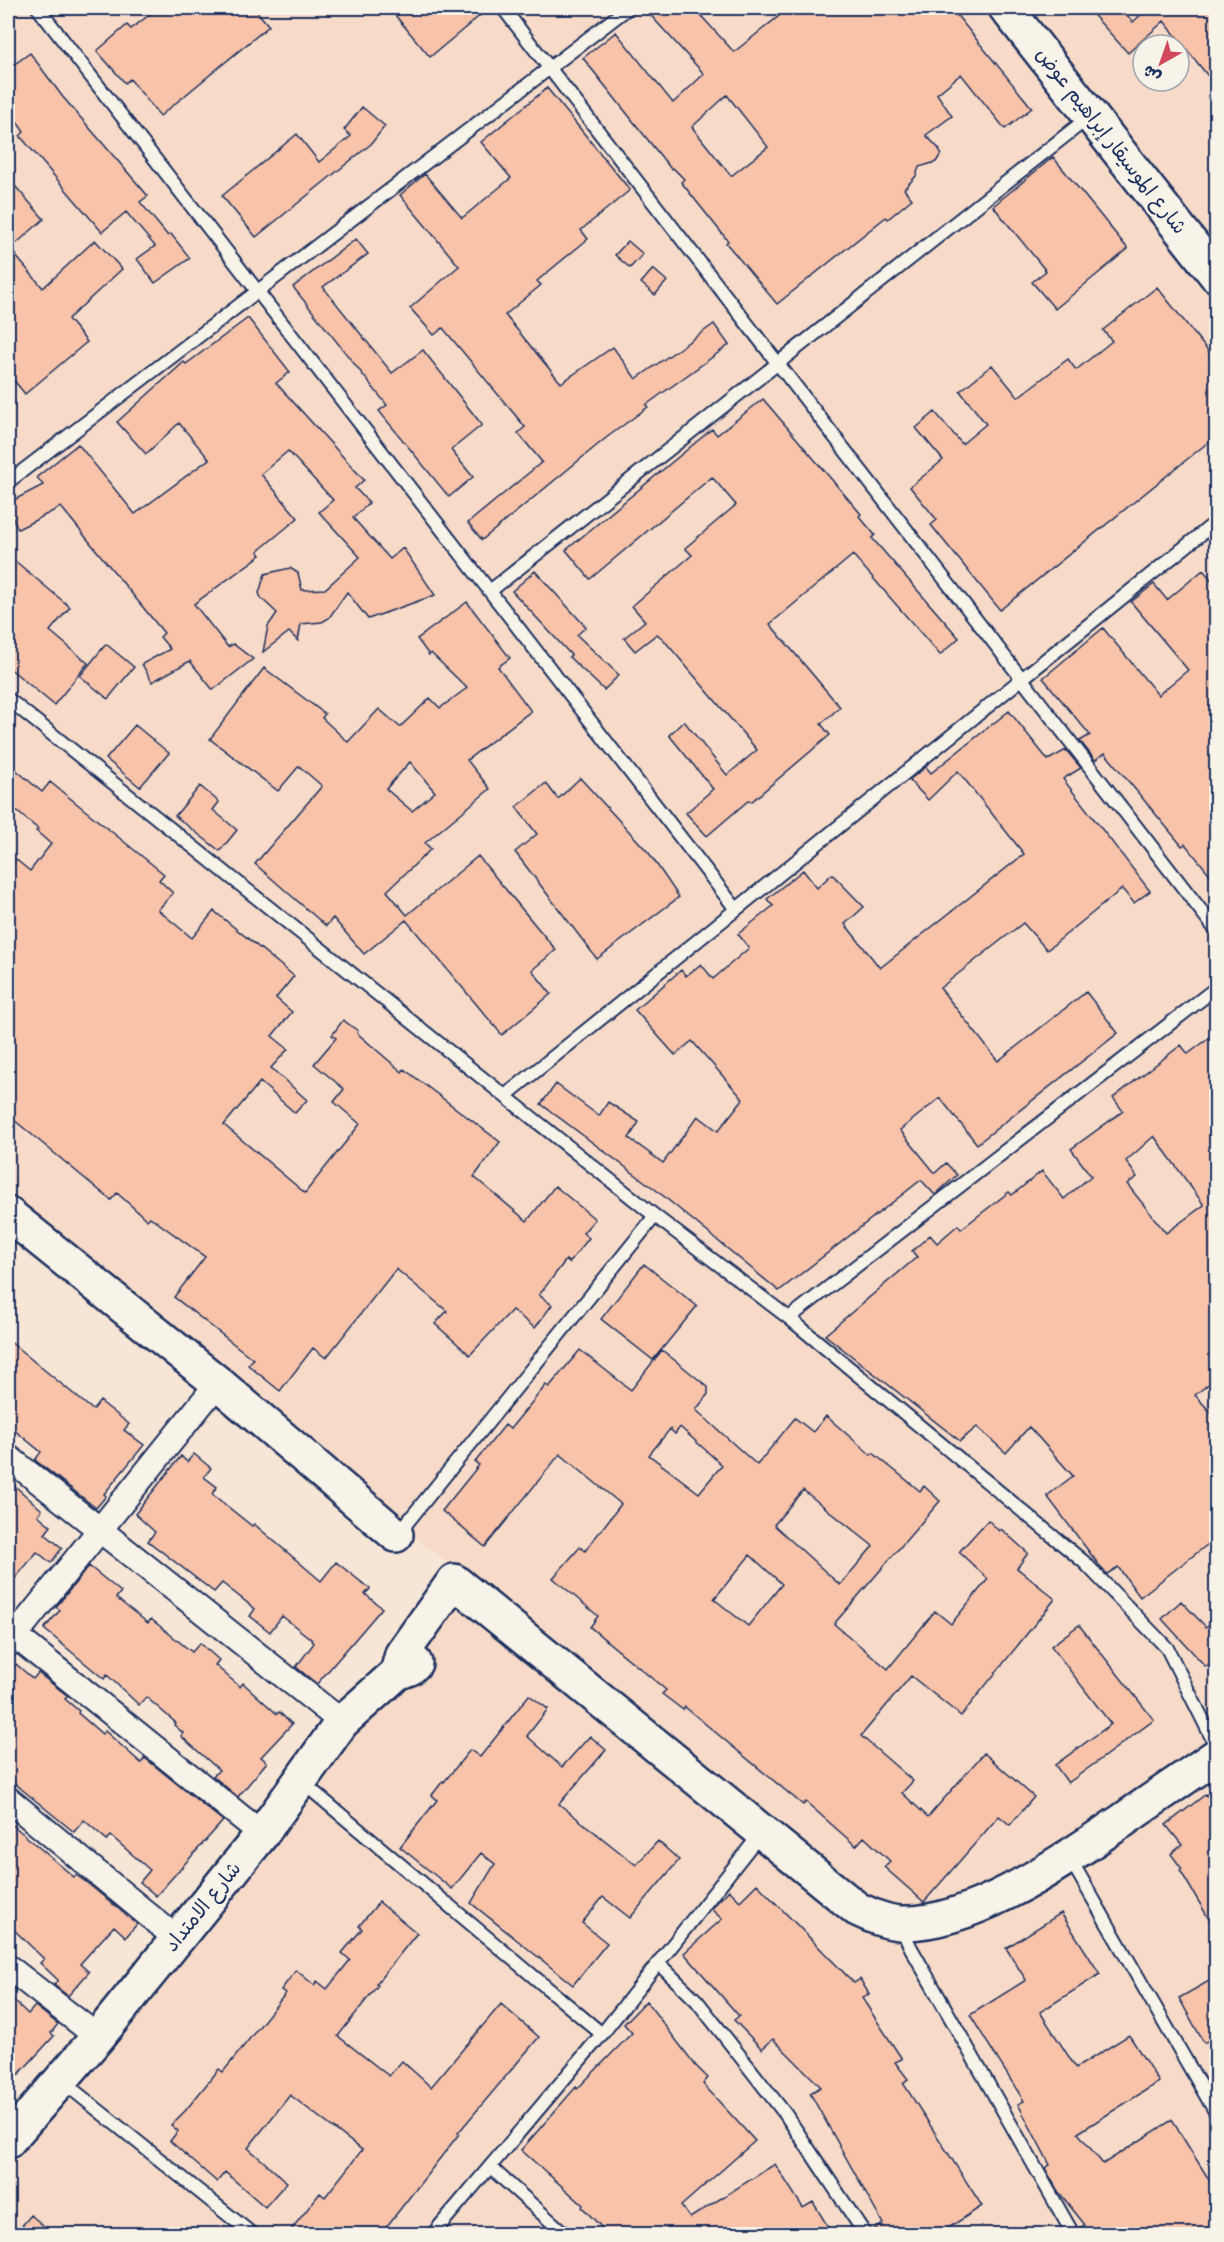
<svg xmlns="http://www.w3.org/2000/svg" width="1224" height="2242" viewBox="0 0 1224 2242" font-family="'Balsamiq Sans','Playpen Sans Arabic',sans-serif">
	<rect width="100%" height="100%" fill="#f7e5d5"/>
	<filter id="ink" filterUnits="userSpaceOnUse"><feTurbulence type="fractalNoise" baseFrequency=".0167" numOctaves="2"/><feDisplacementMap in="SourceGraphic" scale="12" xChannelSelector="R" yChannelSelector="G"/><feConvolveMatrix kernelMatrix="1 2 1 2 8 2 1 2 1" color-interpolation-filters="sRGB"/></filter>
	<g filter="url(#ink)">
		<path fill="#f7dbc8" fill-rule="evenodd" d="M8,8H1216V2234H8V2135L454,1568L8,1216ZM1143,45H1179V81H1143Z"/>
		<path fill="#f8c3a9" stroke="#1b2f5e" stroke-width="1.5" fill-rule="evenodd" d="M158,8H254L269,26L160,116L130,79L125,83L97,51L127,25L131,29Z
			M389,8H489L430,57Z
			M644,8H694L734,52L789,8H951L1032,108L1005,129L961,74L937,94L952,116L926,135L939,149L941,154L936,162L919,167L916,176L904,189L912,199L888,219L886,217L777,304L726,243L728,241L681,182L684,179L673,168L671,169L583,58L616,32L673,103L704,74ZM727,95L768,147L731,176L692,127Z
			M1087,8H1120L1133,22L1148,8H1216V86L1164,21L1128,53Z
			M30,53L62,96L148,196L140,202L168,236L171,234L190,258L155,283L137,259L155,246L126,212L102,232L20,136L24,132L8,109V69Z
			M547,88L630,190L581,230L588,239L537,281L541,285L505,315L561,383L613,347L636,379L714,324L729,345L646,405L648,407L606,438L482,540L468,523L542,462L518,433L525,427L443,328L434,335L410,308L459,266L400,195L425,174L462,218L511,178L481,142Z
			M362,107L385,126L371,144L256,237L222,196L297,134L319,162L351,136L344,130Z
			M1053,157L1128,249L1055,309L1032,282L1046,271L993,206Z
			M8,178L44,219L10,249L43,288L95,240L122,269L68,319L87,342L25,394L8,373Z
			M356,239L368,254L323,287L392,373L423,350L482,425L451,450L473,477L449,497L379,411L387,405L293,287Z
			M628,241L643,254L630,268L615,255Z
			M653,269L667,281L655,295L641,283Z
			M1157,287L1216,361V436L1000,610L931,525L937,520L910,487L943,460L916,428L935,412L962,444L986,424L960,391L992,365L1018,397L1068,359L1076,370L1112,341L1103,330Z
			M248,318L290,372L276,383L364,480L355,488L369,503L353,518L390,559L403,548L435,595L368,619L347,592L329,618L322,622L301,624L298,641L289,632L263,652L268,626L277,613L261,598L259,593L265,574L290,568L298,573L302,590L325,589L360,557L319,512L333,500L288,451L261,474L298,518L258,551L261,555L194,604L228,647L233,644L253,659L213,690L190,661L152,682L142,664L170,649L160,637L164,633L61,507L18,529L8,509V503L43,485L37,477L78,444L135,514L209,459L179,423L146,454L117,422L184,362L186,364Z
			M763,399L861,514L859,516L875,535L872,538L959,638L940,655L853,555L770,624L840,707L821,724L830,735L751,802L749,800L707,836L686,813L713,789L669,735L684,721L727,775L757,750L663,639L657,634L635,651L624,638L645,621L632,606L692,555L685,548L736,505L712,477L590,579L566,550L712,429L717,435Z
			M8,555L70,607L50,631L88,663L54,705L8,667Z
			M1203,570L1216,585V882L1185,844L1182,846L1105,753L1095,760L1080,741L1090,735L1043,678L1103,628L1158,695L1188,670L1131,602L1154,584L1167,600Z
			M535,571L586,627L577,635L619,675L604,690L569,657L571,655L512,591Z
			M467,602L510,658L498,667L531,711L467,760L490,789L425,843L431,849L387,891L407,915L478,856L556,950L532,970L551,994L502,1035L406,920L364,954L333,918L326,926L255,864L322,786L299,766L278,791L210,739L264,668L325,714L322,718L348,742L379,709L400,727L430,698L440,708L467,688L431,653L429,655L417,639ZM410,762L435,792L412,811L386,789Z
			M106,644L134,667L108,699L80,676Z
			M1009,711L1048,760L1066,750L1081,768L1063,779L1150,891L1134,903L1122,889L1047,950L1023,923L940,988L998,1061L1086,992L1118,1033L977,1144L940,1098L900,1130L935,1173L946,1163L957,1175L935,1195L921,1180L779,1291L656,1190L541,1104L556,1084L599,1116L608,1102L639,1122L629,1138L663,1163L698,1116L718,1131L743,1099L692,1041L675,1055L635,1010L681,970L686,976L701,964L713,979L749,948L738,934L773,906L767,899L803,870L817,888L832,874L864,907L845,924L880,968L1024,854L958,771L928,800L909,780L926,767L931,773Z
			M135,725L169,753L140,787L106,759Z
			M8,763L42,792L50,782L164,874L159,880L173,893L158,910L192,938L214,911L294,976L276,998L292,1012L272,1036L288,1049L271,1068L307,1100L295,1113L260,1082L224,1125L305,1193L360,1124L334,1102L344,1089L314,1064L336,1038L332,1035L343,1020L358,1031L357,1033L402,1072L404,1069L500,1142L474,1177L527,1221L555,1186L595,1219L583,1233L589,1238L569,1263L566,1260L539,1295L552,1305L535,1328L512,1310L470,1355L435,1324L447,1311L396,1269L326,1358L313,1348L280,1391L248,1365L253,1359L174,1297L205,1257L150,1217L147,1220L117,1193L111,1200L8,1115V853L30,871L51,844L36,831L38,829L8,804Z
			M580,778L649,853L679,897L597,959L515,852L537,834L516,807L546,783L558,799Z
			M200,786L219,802L213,810L237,830L220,851L175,816Z
			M1216,1033V1378L1195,1395L1216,1418V1538L1140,1597L1118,1567L1107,1574L1102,1569L1047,1496L1073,1476L1029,1427L1006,1453L977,1427L960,1441L825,1335L917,1257L912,1251L930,1235L937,1243L958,1225L961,1229L1009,1192L1012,1195L1042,1171L1064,1199L1091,1176L1071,1149L1123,1111L1113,1098L1181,1045L1188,1054ZM1154,1136L1204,1205L1166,1233L1127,1184L1137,1177L1126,1161Z
			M644,1264L697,1306L653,1360L601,1319Z
			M8,1340L93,1410L100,1401L129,1424L124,1430L144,1445L104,1494L106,1496L96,1508L35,1460L41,1452L8,1425Z
			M580,1350L631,1390L662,1350L708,1387V1394L696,1410L757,1465L795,1418L813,1432L826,1416L871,1455L873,1453L920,1491L924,1486L940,1501L834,1624L888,1669L935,1611L951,1624L988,1579L959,1552L988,1520L999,1531L1001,1529L1028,1553L1017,1568L1055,1599L961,1716L911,1676L861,1736L913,1781L902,1793L928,1817L984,1753L1034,1797L1010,1825L999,1816L924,1902L884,1867L890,1861L864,1837L856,1846L806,1802L803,1805L685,1707L683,1710L662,1694L666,1690L590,1627L598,1616L553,1578L580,1547L585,1551L621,1504L560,1454L485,1547L442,1511L479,1465L475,1462L505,1425L510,1429L546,1385L549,1387ZM680,1427L722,1465L699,1493L649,1455L670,1429L675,1434ZM803,1490L873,1546L840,1585L774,1525ZM750,1555L782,1584L748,1626L714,1599Z
			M194,1454L211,1468L204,1477L217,1487L212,1494L252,1526L254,1524L321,1581L336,1562L370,1589L365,1594L382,1608L317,1684L296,1667L314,1643L311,1639L282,1616L270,1632L250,1616L255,1609L222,1583L214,1592L148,1541L155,1532L135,1514L181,1456L187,1462Z
			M8,1480L42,1510L38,1515L51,1526L45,1534L62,1548L51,1563L37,1552L8,1587Z
			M89,1566L121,1592L116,1598L148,1623L151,1619L192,1652L200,1643L219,1660L215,1665L240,1687L243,1683L277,1714L279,1712L292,1724L261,1757L267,1762L238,1797L213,1776L219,1770L181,1736L183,1733L174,1725L176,1723L146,1697L139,1705L107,1675L104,1679L44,1629L60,1610L56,1607Z
			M1181,1601L1206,1627L1216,1617V1658L1206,1667L1162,1619Z
			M1079,1625L1154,1720L1068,1783L1055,1765L1111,1724L1051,1646Z
			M16,1664L33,1679L38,1673L68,1696L65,1699L79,1711L78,1713L102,1734L105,1731L141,1763L145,1758L223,1821L156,1896L140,1882L150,1870L111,1836L107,1840L84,1820L74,1832L8,1778V1674Z
			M529,1695L548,1709L527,1736L562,1767L590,1736L606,1750L559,1804L636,1865L658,1841L679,1860L630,1918L603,1897L582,1923L607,1943L573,1985L471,1903L495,1864L481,1853L452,1889L400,1847L437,1800L432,1795L443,1781L444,1782L470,1750L480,1757Z
			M1206,1794L1216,1808V1931L1180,1870L1182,1869L1171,1854L1182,1845L1166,1825Z
			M8,1821L74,1877L76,1875L86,1882L137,1924L126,1937L114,1926L80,1964L89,1972L68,1996L54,1985L58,1980L40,1963L44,1959L8,1924Z
			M757,1884L854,1983L860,1979L869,1994L862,1998L902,2059L895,2062L908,2079L903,2083L982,2206L938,2235H873L872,2231L883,2224L810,2093L821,2087L773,2039L762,2049L734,2020L739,2016L684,1953L722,1919L711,1909L729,1890L740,1901Z
			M379,1902L417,1933L376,1984L378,1985L338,2036L389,2076L402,2061L431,2087L501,2004L539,2037L458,2133L459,2134L380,2235H287L320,2193L325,2197L362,2150L290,2095L248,2148L287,2182L265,2207L225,2172L217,2182L170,2141L178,2131L171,2125L185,2111L219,2069L223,2072L286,1993L281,1990L296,1970L314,1985L317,1981L327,1989L350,1960L342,1953L362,1929L359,1926Z
			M1061,1913L1100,1974L1040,2012L1076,2068L1129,2035L1159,2082L1078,2133L1103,2164L1172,2120L1216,2191V2235H1081L1079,2228L1085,2225L1058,2191L1045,2168L1050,2165L1018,2104L1024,2101L970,2015L1026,1980L1006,1948Z
			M1216,1977V2036L1204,2043L1179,1998Z
			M8,1995L28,2014L35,2006L58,2024L51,2033L54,2036L8,2086Z
			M646,2001L696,2066L708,2078L703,2084L755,2141L681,2206L690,2218L775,2164L803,2208L813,2202L833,2235H609L582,2207L583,2205L521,2150L576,2087L577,2089L632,2033L624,2024Z
			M31,2215L54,2235H14Z"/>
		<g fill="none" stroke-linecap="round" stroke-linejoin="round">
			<g stroke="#1b2f5e" stroke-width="16">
				<path id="lane" d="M38,8L736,909
					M503,8L1216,930
					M8,482L628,8
					M490,591L1089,117
					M8,699L655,1216L789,1318L1084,1562L1167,1648L1216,1746
					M505,1096L1216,522
					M789,1318L1216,988
					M397,1535L655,1216
					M302,1782L602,2034
					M1069,1857L1216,2113
					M899,1924L911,1948L1073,2234
					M658,1963L697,2001L786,2115L865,2234
					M62,2081L252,2234
					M491,2168L565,2234
					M433,2234L602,2034L761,1833"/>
			</g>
			<g stroke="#1b2f5e" stroke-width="28">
				<path id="street" d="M8,1457L342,1722
					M8,1630L262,1834
					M8,1644L218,1383
					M8,1799L176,1938
					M8,1967L98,2037"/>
			</g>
			<g stroke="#1b2f5e" stroke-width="38">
				<path id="secondary" d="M1006,8L1216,275
					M8,1214L218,1383L396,1535
					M397,1673L402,1654L454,1581L857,1909C870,1915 884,1922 900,1923C972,1926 1064,1860 1122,1821C1153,1799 1185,1778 1216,1756
					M8,2141L98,2037L262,1834L342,1722L397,1673L410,1668L415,1663"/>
			</g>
			<use href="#lane" stroke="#f7f3e8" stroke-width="12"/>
			<use href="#street" stroke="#f7f3e8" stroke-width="24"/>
			<use href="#secondary" stroke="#f7f3e8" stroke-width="33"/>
		</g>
	</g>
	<g text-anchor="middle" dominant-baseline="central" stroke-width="4.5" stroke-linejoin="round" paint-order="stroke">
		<g font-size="20" fill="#1b2f5e" stroke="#f7f3e8">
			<text transform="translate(1111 141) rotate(52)">شارع الموسيقار إبراهيم عوض</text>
			<text transform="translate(203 1907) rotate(-51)">شارع الامتداد</text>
		</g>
	</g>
	<rect width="1224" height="2242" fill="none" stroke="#f7f3e8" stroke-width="30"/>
	<rect x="15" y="15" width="1194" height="2212" fill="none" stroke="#1b2f5e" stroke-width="2" filter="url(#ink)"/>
	<g transform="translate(1161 63) rotate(220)"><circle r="28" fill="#f7f3e8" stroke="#9fa5b1" stroke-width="1.5"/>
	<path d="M0-4.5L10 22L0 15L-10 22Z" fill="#d1495b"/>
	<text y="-9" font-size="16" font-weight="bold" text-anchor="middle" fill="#1b2f5e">ش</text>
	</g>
</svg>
